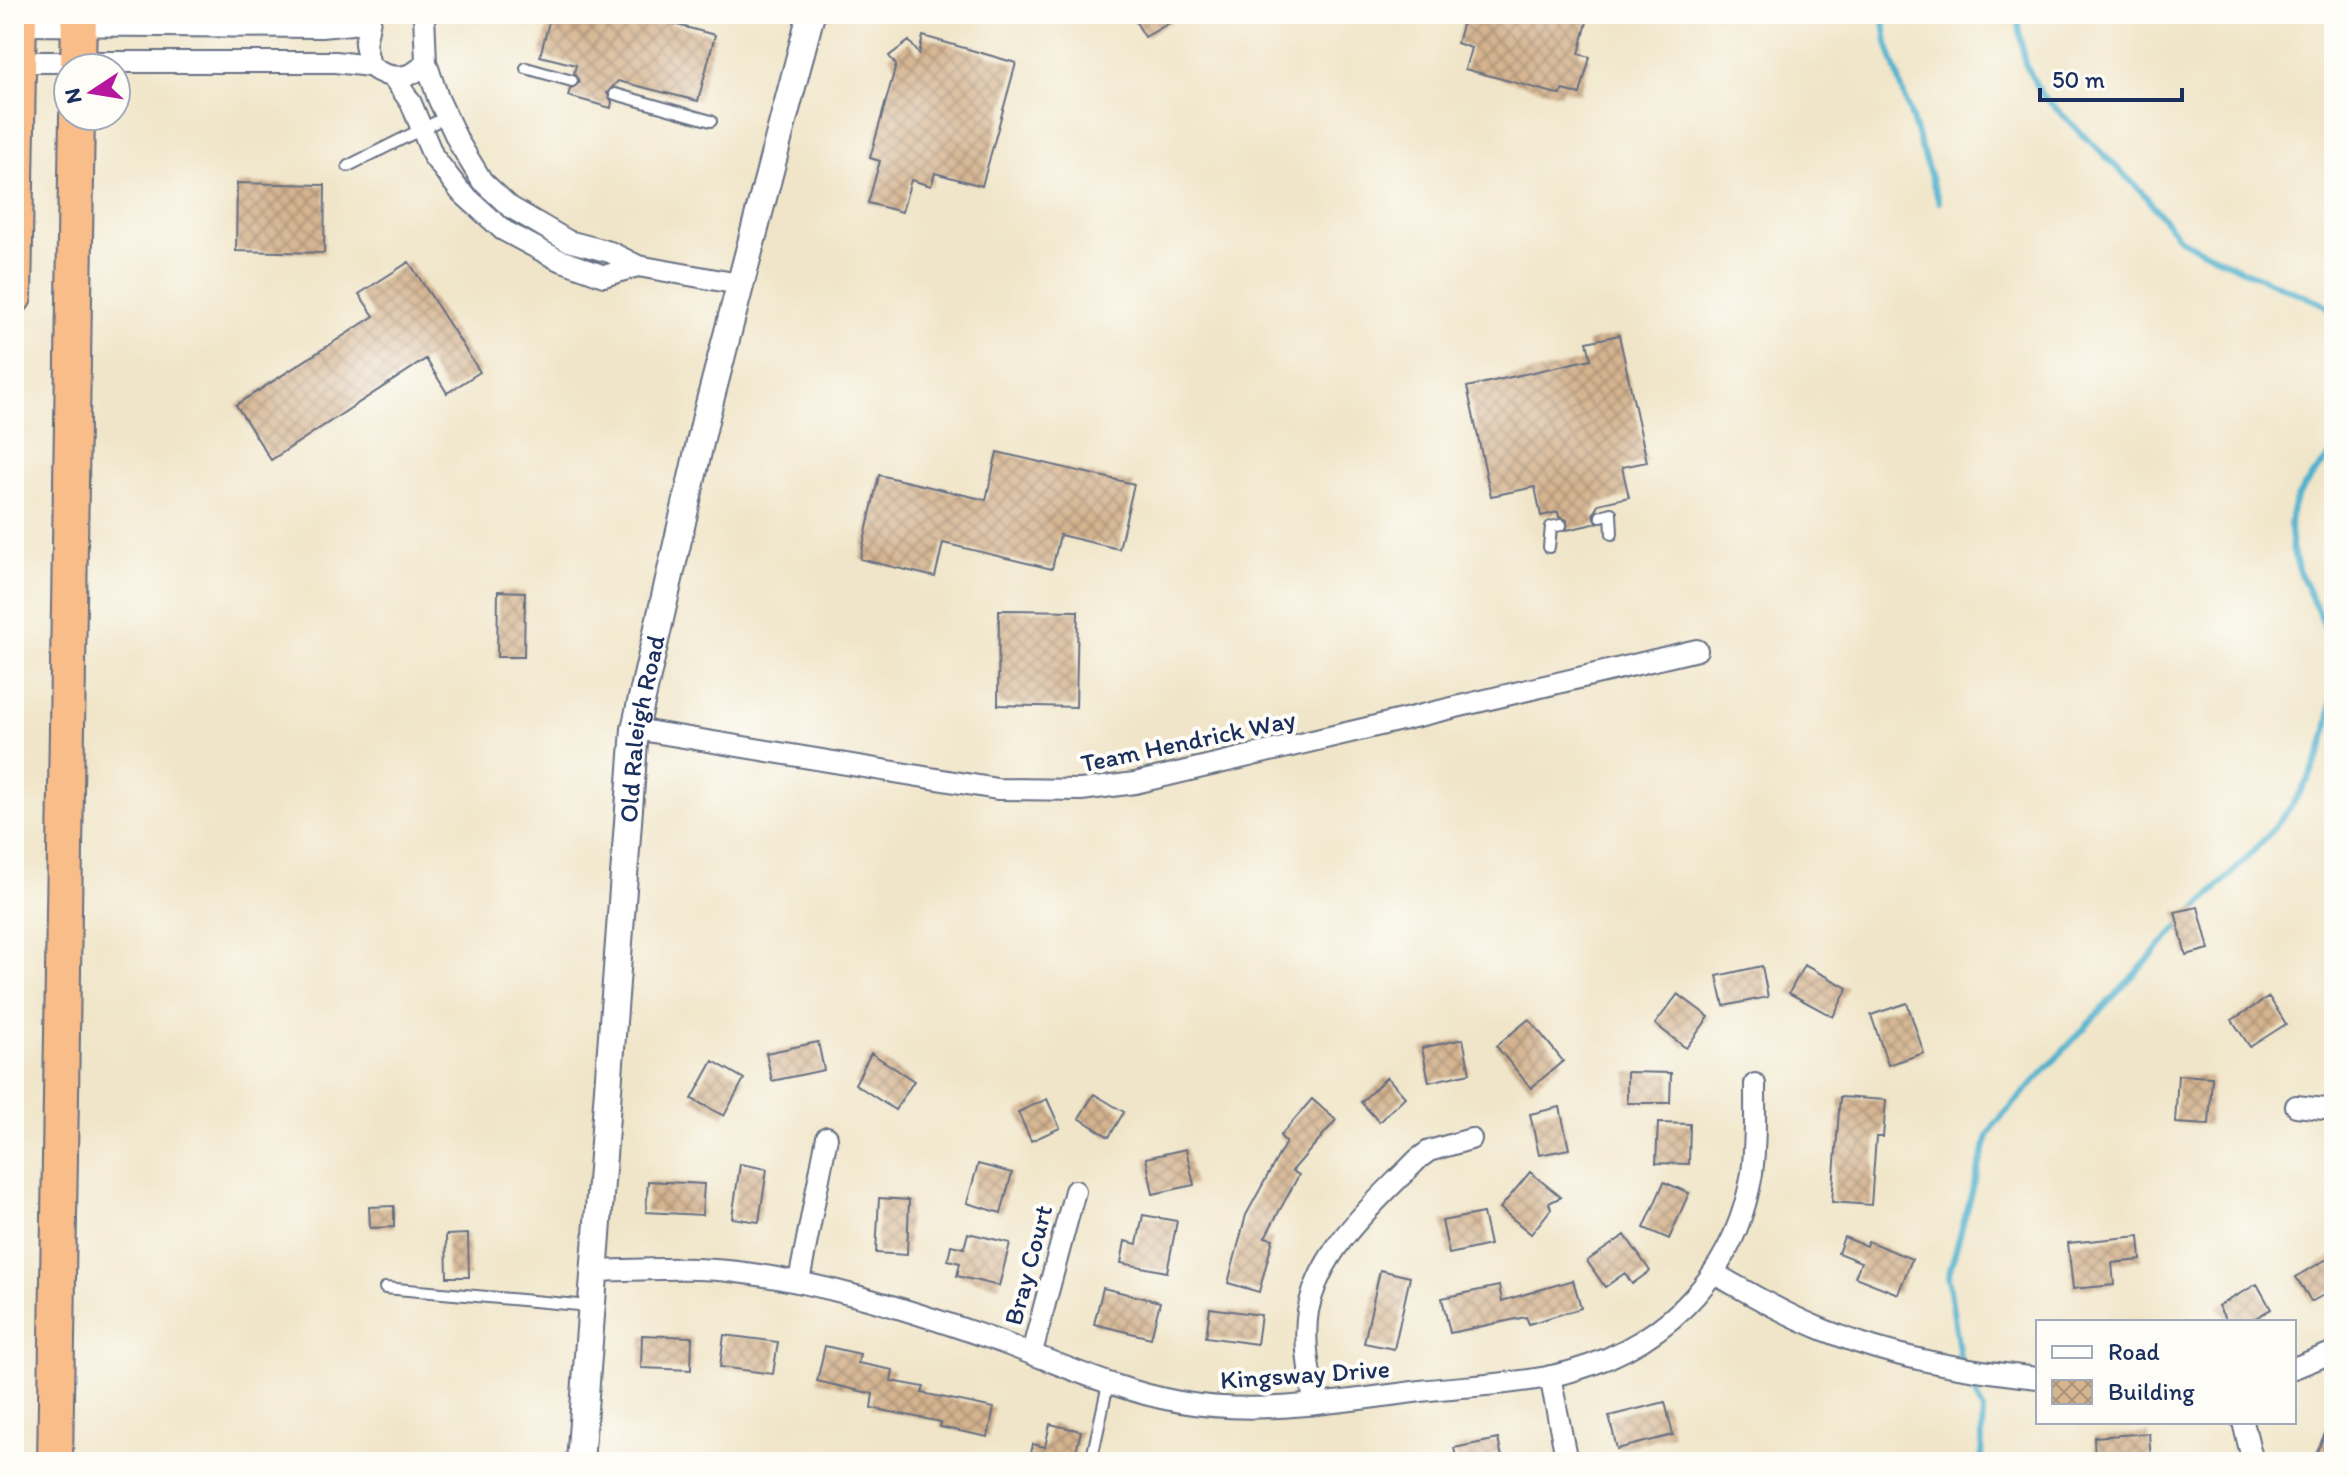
<svg xmlns="http://www.w3.org/2000/svg" width="2348" height="1476" viewBox="0 0 2348 1476" font-family="Itim,sans-serif">
	<defs>
		<pattern id="building-cross-hatch" width="8" height="8" patternUnits="userSpaceOnUse" patternTransform="scale(2)"><rect width="8" height="8" fill="#d5b48f"/><path d="M0 0l8 8M0 8l8-8" fill="none" stroke="#ac9378"/></pattern>
	</defs>
	<rect width="100%" height="100%" fill="#fdfcf7"/>
	<filter id="ink" filterUnits="userSpaceOnUse"><feTurbulence type="fractalNoise" baseFrequency=".0125" numOctaves="2"/><feDisplacementMap in="SourceGraphic" scale="16" xChannelSelector="R" yChannelSelector="G"/><feConvolveMatrix kernelMatrix="1 2 1 2 8 2 1 2 1" color-interpolation-filters="sRGB"/></filter>
	<filter id="wash" filterUnits="userSpaceOnUse"><feTurbulence type="fractalNoise" baseFrequency=".006" numOctaves="4" result="noise"/><feDisplacementMap in="SourceGraphic" scale="32" xChannelSelector="R" yChannelSelector="G"/><feGaussianBlur stdDeviation="1.8" result="paint"/><feColorMatrix in="noise" values="0 0 0 0 0 0 0 0 0 0 0 0 0 0 0 0 0 1.4 0 .05"/><feComposite in="paint" operator="in"/></filter>
	<g filter="url(#wash)">
		<rect width="100%" height="100%" fill="#f0e5c8"/>
		<g fill="none" stroke-linecap="round" stroke-linejoin="round">
			<path stroke="#4db0cc" stroke-width="6" d="M1883,14L1887,43L1939,202
				M2017,14L2025,64L2042,95L2142,192L2180,239L2236,267L2323,304L2334,313
				M2194,911C2241,863 2302,811 2323,745C2333,712 2338,657 2324,625C2310,591 2285,555 2291,516C2294,492 2319,470 2334,451
				M1961,1364L1948,1277L1988,1136L1995,1124L2183,922
				M1966,1374L1983,1411L1981,1462"/>
		</g>
		<g id="blocks">
			<path fill="url(#building-cross-hatch)" d="M551,14H636L715,35L698,101L618,81L607,93L612,102L611,108L568,96L570,89L580,82L574,73L576,65L540,56Z
				M1131,14H1185L1145,37Z
				M1465,14H1589L1579,54L1590,57L1580,94L1562,90L1561,95L1465,69L1471,48L1457,43Z
				M923,36L1016,63L982,186L935,173L931,186L911,180L902,212L868,203L880,161L870,158L896,65L889,56L909,41L919,54Z
				M237,183L325,185L324,253L236,251Z
				M409,262L480,372L447,393L426,359L271,460L236,405L374,316L359,294Z
				M1619,335L1647,462L1622,467L1629,497L1598,504L1593,515L1598,523L1567,530V520L1559,517L1558,512L1541,516L1535,487L1491,496L1467,387L1591,359L1587,342Z
				M997,452L1134,484L1119,549L1060,535L1052,569L943,543L935,577L860,559L879,475L986,500Z
				M498,591L525,592L524,657H497Z
				M999,610L1078,611L1076,707L998,705Z
				M2198,907L2209,949L2186,955L2175,912Z
				M1804,965L1848,988L1833,1017L1789,993Z
				M1762,966L1768,997L1724,1006L1717,976Z
				M1678,994L1709,1017L1686,1048L1655,1024Z
				M2269,997L2286,1024L2250,1047L2232,1020Z
				M1907,1003L1924,1053L1888,1065L1871,1015Z
				M1529,1019L1563,1061L1531,1088L1496,1046Z
				M1463,1039L1470,1073L1429,1082L1422,1048Z
				M818,1042L824,1070L772,1081L766,1053Z
				M871,1053L914,1081L895,1110L855,1084Z
				M713,1061L744,1079L724,1116L692,1099Z
				M1627,1072L1671,1073L1670,1103H1627Z
				M2178,1075L2212,1077L2209,1125L2175,1123Z
				M1387,1077L1405,1097L1379,1122L1361,1102Z
				M1094,1094L1124,1112L1109,1137L1079,1118Z
				M1840,1097L1886,1100L1883,1137H1876L1871,1205L1832,1202Z
				M1047,1099L1060,1128L1031,1141L1018,1112Z
				M1312,1099L1336,1120L1292,1171L1299,1175L1265,1237L1273,1239L1259,1292L1228,1283L1246,1215L1286,1142L1280,1136Z
				M1560,1107L1569,1149L1539,1155L1530,1114Z
				M1658,1123L1690,1124L1689,1164L1656,1163Z
				M1186,1149L1194,1185L1153,1194L1146,1158Z
				M740,1164L767,1169L759,1222L732,1218Z
				M978,1164L1012,1173L1001,1213L967,1203Z
				M1530,1172L1561,1197L1549,1203L1551,1209L1531,1234L1500,1208Z
				M648,1181L704,1184L702,1215L646,1212Z
				M1664,1182L1689,1193L1669,1239L1644,1228Z
				M879,1198L909,1200L907,1255L876,1253Z
				M394,1206V1227L370,1228L369,1207Z
				M1483,1213L1490,1245L1449,1254L1442,1221Z
				M1143,1215L1177,1221L1167,1272L1121,1263L1125,1241L1137,1244Z
				M968,1233L1010,1243L999,1286L957,1276L960,1263L948,1260L951,1245L964,1248Z
				M468,1234L469,1277H447L446,1235Z
				M1625,1235L1650,1271L1632,1284L1625,1273L1605,1287L1587,1261Z
				M2139,1236L2141,1260L2112,1263L2114,1285L2073,1289L2068,1243Z
				M1844,1237L1866,1246L1868,1241L1912,1259L1898,1294L1855,1277L1861,1262L1838,1253Z
				M2334,1255V1289L2311,1302L2296,1277Z
				M1380,1270L1410,1277L1394,1349L1364,1343Z
				M1573,1280L1581,1308L1529,1324L1526,1317L1450,1333L1442,1298L1499,1286L1502,1301Z
				M2257,1284L2271,1309L2248,1322H2227L2218,1306Z
				M1103,1288L1160,1302L1151,1338L1094,1324Z
				M1210,1308L1261,1315L1257,1344L1206,1337Z
				M642,1335L692,1337L691,1370L641,1368Z
				M724,1335L778,1342L773,1374L720,1367Z
				M825,1346L860,1354L858,1363L893,1370L891,1381L924,1387L922,1393L994,1408L988,1437L940,1427L941,1422L871,1408L873,1394L817,1381Z
				M1665,1402L1673,1435L1617,1449L1609,1416Z
				M2334,1413V1462H2328L2315,1456Z
				M1050,1424L1081,1431L1075,1455L1081,1457L1080,1462H1029L1033,1444L1045,1447Z
				M2149,1433L2151,1462H2095L2094,1437Z
				M1498,1439L1503,1462H1457L1454,1448Z"/>
		</g>
	</g>
	<g filter="url(#ink)">
		<use href="#blocks" fill-opacity="0" stroke="#666f83" stroke-width="2"/>
		<g fill="none" stroke-linecap="round" stroke-linejoin="round">
			<g stroke="#666f83" stroke-width="14">
				<path id="service" d="M526,68L572,81
					M615,94L711,121
					M348,166L446,117
					M1601,516L1611,513L1612,534
					M1549,547L1551,527L1561,525
					M385,1288L590,1306
					M1091,1462L1108,1384"/>
			</g>
			<g stroke="#666f83" stroke-width="24">
				<path id="minor" d="M371,14L365,44L370,66C389,80 410,82 426,62L424,14
					M19,25L321,27L352,24L370,14
					M18,62H335L370,66
					M426,62L438,98L459,143L482,181L510,207L568,241L610,252L638,266L739,284
					M393,77L411,103L433,156L460,191L503,230L557,259L604,276L638,266
					M635,729L997,789L1081,790L1135,783L1697,650
					M2296,1106L2334,1110
					M592,1271C640,1270 690,1266 737,1272C820,1282 899,1307 978,1334C1046,1357 1108,1389 1180,1402C1259,1416 1342,1401 1421,1391C1464,1386 1510,1385 1552,1376C1657,1353 1734,1282 1752,1173C1756,1144 1755,1113 1755,1084
					M1715,1274C1751,1294 1786,1315 1824,1330C1893,1358 1964,1370 2038,1378
					M799,1281L827,1137
					M1032,1352L1075,1191
					M2294,1368L2334,1352
					M1550,1376L1567,1462
					M1314,1403C1310,1374 1303,1341 1308,1311C1320,1248 1375,1203 1418,1159L1429,1151L1471,1139
					M2243,1422L2253,1462"/>
			</g>
			<g stroke="#666f83" stroke-width="30">
				<g id="tertiary">
					<path id="s1" d="M580,1462L635,729L707,412L811,14"/>
				</g>
			</g>
			<g stroke="#666f83" stroke-width="38">
				<path id="trunk" d="M78,68L79,14
					M14,297L19,14
					M55,1462L77,116"/>
			</g>
			<use href="#service" stroke="#fff" stroke-width="10"/>
			<use href="#minor" stroke="#fff" stroke-width="20"/>
			<use href="#tertiary" stroke="#fff" stroke-width="26"/>
			<use href="#trunk" stroke="#f8bd89" stroke-width="34"/>
		</g>
	</g>
	<g text-anchor="middle" dominant-baseline="central" stroke-width="8" stroke-linejoin="round" paint-order="stroke">
		<g font-size="26" fill="#1b2f5e" stroke="#fdfcf7">
			<text stroke="none"><textPath href="#s1" startOffset="736">Old Raleigh Road</textPath></text>
			<text transform="translate(1188 741) rotate(-12)">Team Hendrick Way</text>
			<text transform="translate(1028 1265) rotate(-75)">Bray Court</text>
			<text transform="translate(1305 1374) rotate(-4)">Kingsway Drive</text>
		</g>
	</g>
	<rect width="2348" height="1476" fill="none" stroke="#fdfcf7" stroke-width="48"/>
	<rect x="2036" y="1320" width="260" height="104" fill="#fdfcf7" stroke="#a3aaba" stroke-width="2"/>
	<rect x="2052" y="1346" width="40" height="12" fill="#ffffff" stroke="#a3aaba" stroke-width="2"/>
	<text x="2108" y="1360" font-size="24" fill="#1b2f5e">Road</text>
	<rect x="2052" y="1380" width="40" height="24" fill="url(#building-cross-hatch)" stroke="#a3aaba" stroke-width="2"/>
	<text x="2108" y="1400" font-size="24" fill="#1b2f5e">Building</text>
	<g transform="translate(92 92) rotate(258)"><circle r="38" fill="#fdfcf7" stroke="#a3aaba" stroke-width="2"/>
	<path d="M0-6L14 30L0 20L-14 30Z" fill="#b5179e"/>
	<text y="-12" font-size="22" font-weight="bold" text-anchor="middle" fill="#1b2f5e">N</text>
	</g>
	<path d="M2040 88v12h142v-12" fill="none" stroke="#1b2f5e" stroke-width="4"/>
	<text x="2052" y="88" font-size="24" fill="#1b2f5e" stroke="#fdfcf7" stroke-width="6" paint-order="stroke">50 m</text>
</svg>
